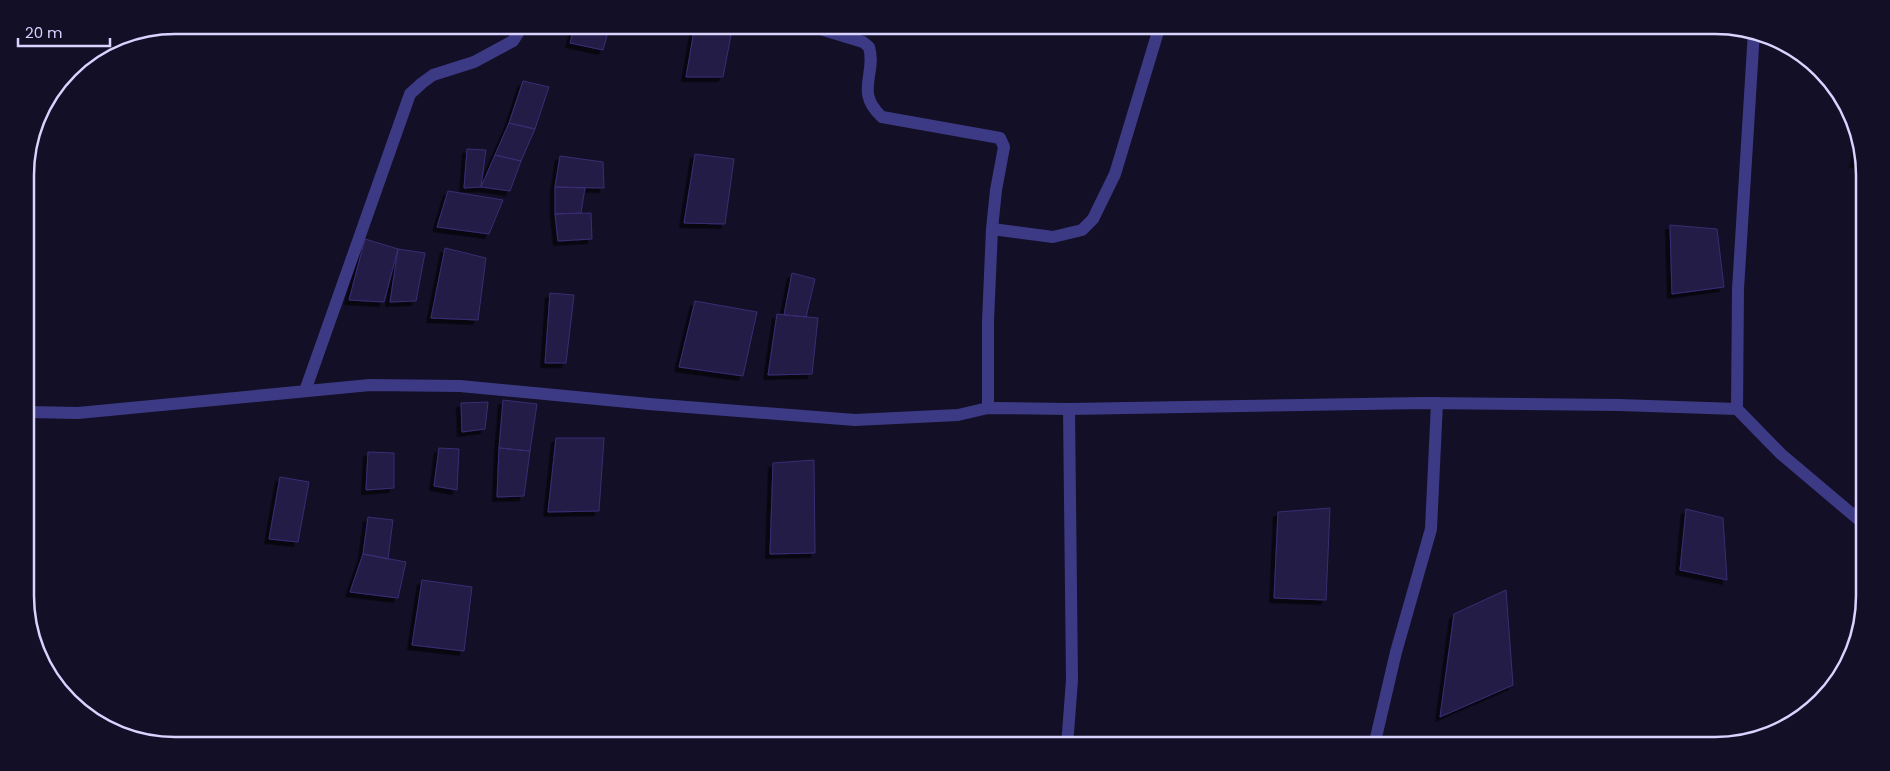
<svg xmlns="http://www.w3.org/2000/svg" width="1890" height="771" viewBox="0 0 1890 771" font-family="Poppins,sans-serif">
	<defs>
		<filter id="shadow"><feDropShadow dx="-4.5" dy="4.5" stdDeviation="0" flood-color="#0009"/></filter>
	</defs>
	<rect width="100%" height="100%" fill="#130f26"/>
	<path fill="#241b47" stroke="#3b2d73" filter="url(#shadow)" d="M575,25H610L603,50L570,43Z
		M695,25H733L723,77H686Z
		M523,81L549,87L535,129L509,123Z
		M509,123L535,129L521,161L495,155Z
		M1859,138L1864,155V165L1854,163Z
		M467,149L486,150L481,187L464,188Z
		M695,154L734,159L725,224L684,223Z
		M495,155L521,161L510,191L481,187Z
		M560,156L603,162L604,188L555,187Z
		M555,187L585,188L581,213L555,214Z
		M448,191L503,200L489,234L437,227Z
		M591,213L592,239L558,241L555,214Z
		M1670,225L1717,229L1724,287L1672,294Z
		M365,239L398,249L384,302L349,300Z
		M445,248L486,258L478,320L431,318Z
		M398,249L425,253L416,301L390,302Z
		M792,273L815,279L806,317L784,315Z
		M550,293L574,295L566,363H545Z
		M695,301L757,312L743,376L679,367Z
		M777,314L818,318L812,374L768,375Z
		M503,400L537,404L530,451L499,448Z
		M488,402L485,429L462,432L461,403Z
		M556,438H604L599,511L548,512Z
		M439,448L459,449L457,490L434,486Z
		M499,448L530,451L524,496L497,497Z
		M368,452L394,453V488L366,490Z
		M814,460L815,553L770,554L773,463Z
		M280,477L309,482L298,542L269,539Z
		M1330,508L1326,600L1274,598L1278,512Z
		M1686,509L1723,518L1727,580L1680,570Z
		M368,517L393,520L388,559L363,554Z
		M363,554L406,562L398,598L350,592Z
		M422,580L472,587L464,651L412,645Z
		M1506,590L1513,685L1440,717L1454,614Z"/>
	<g fill="none" stroke-linecap="round" stroke-linejoin="round">
		<path stroke="#3d3a85" stroke-width="12" d="M807,25L863,42L869,47C877,74 854,92 882,117L1000,138L1004,147L996,190L992,229L988,321V408
			M992,229L1053,237L1082,230L1093,219L1115,174L1160,25
			M305,391L410,94L422,83L433,75L474,62L513,41L523,25
			M1853,514L1865,512
			M1067,746L1072,680L1069,409
			M1374,746L1396,652L1431,529L1437,403"/>
		<path stroke="#3d3a85" stroke-width="12" d="M1754,31L1738,289L1737,409L1781,454L1865,525
			M27,412L78,413L370,385L460,386L649,404L855,420L958,415L988,408L1069,409L1422,403L1619,405L1737,409"/>
	</g>
	<path d="M0 0H1890V771H0ZM175 34H1715A141 141 0 0 1 1856 175V596A141 141 0 0 1 1715 737H175A141 141 0 0 1 34 596V175A141 141 0 0 1 175 34Z" fill="#130f26" fill-rule="evenodd"/>
	<path fill="none" stroke="#d9d4ff" stroke-width="2.5" d="M175 34H1715A141 141 0 0 1 1856 175V596A141 141 0 0 1 1715 737H175A141 141 0 0 1 34 596V175A141 141 0 0 1 175 34Z"/>
	<path d="M18 38v8h92v-8" fill="none" stroke="#d9d4ff" stroke-width="2.5"/>
	<text x="25" y="38" font-size="15" fill="#d9d4ff" stroke="#130f26" stroke-width="4" paint-order="stroke">20 m</text>
</svg>
